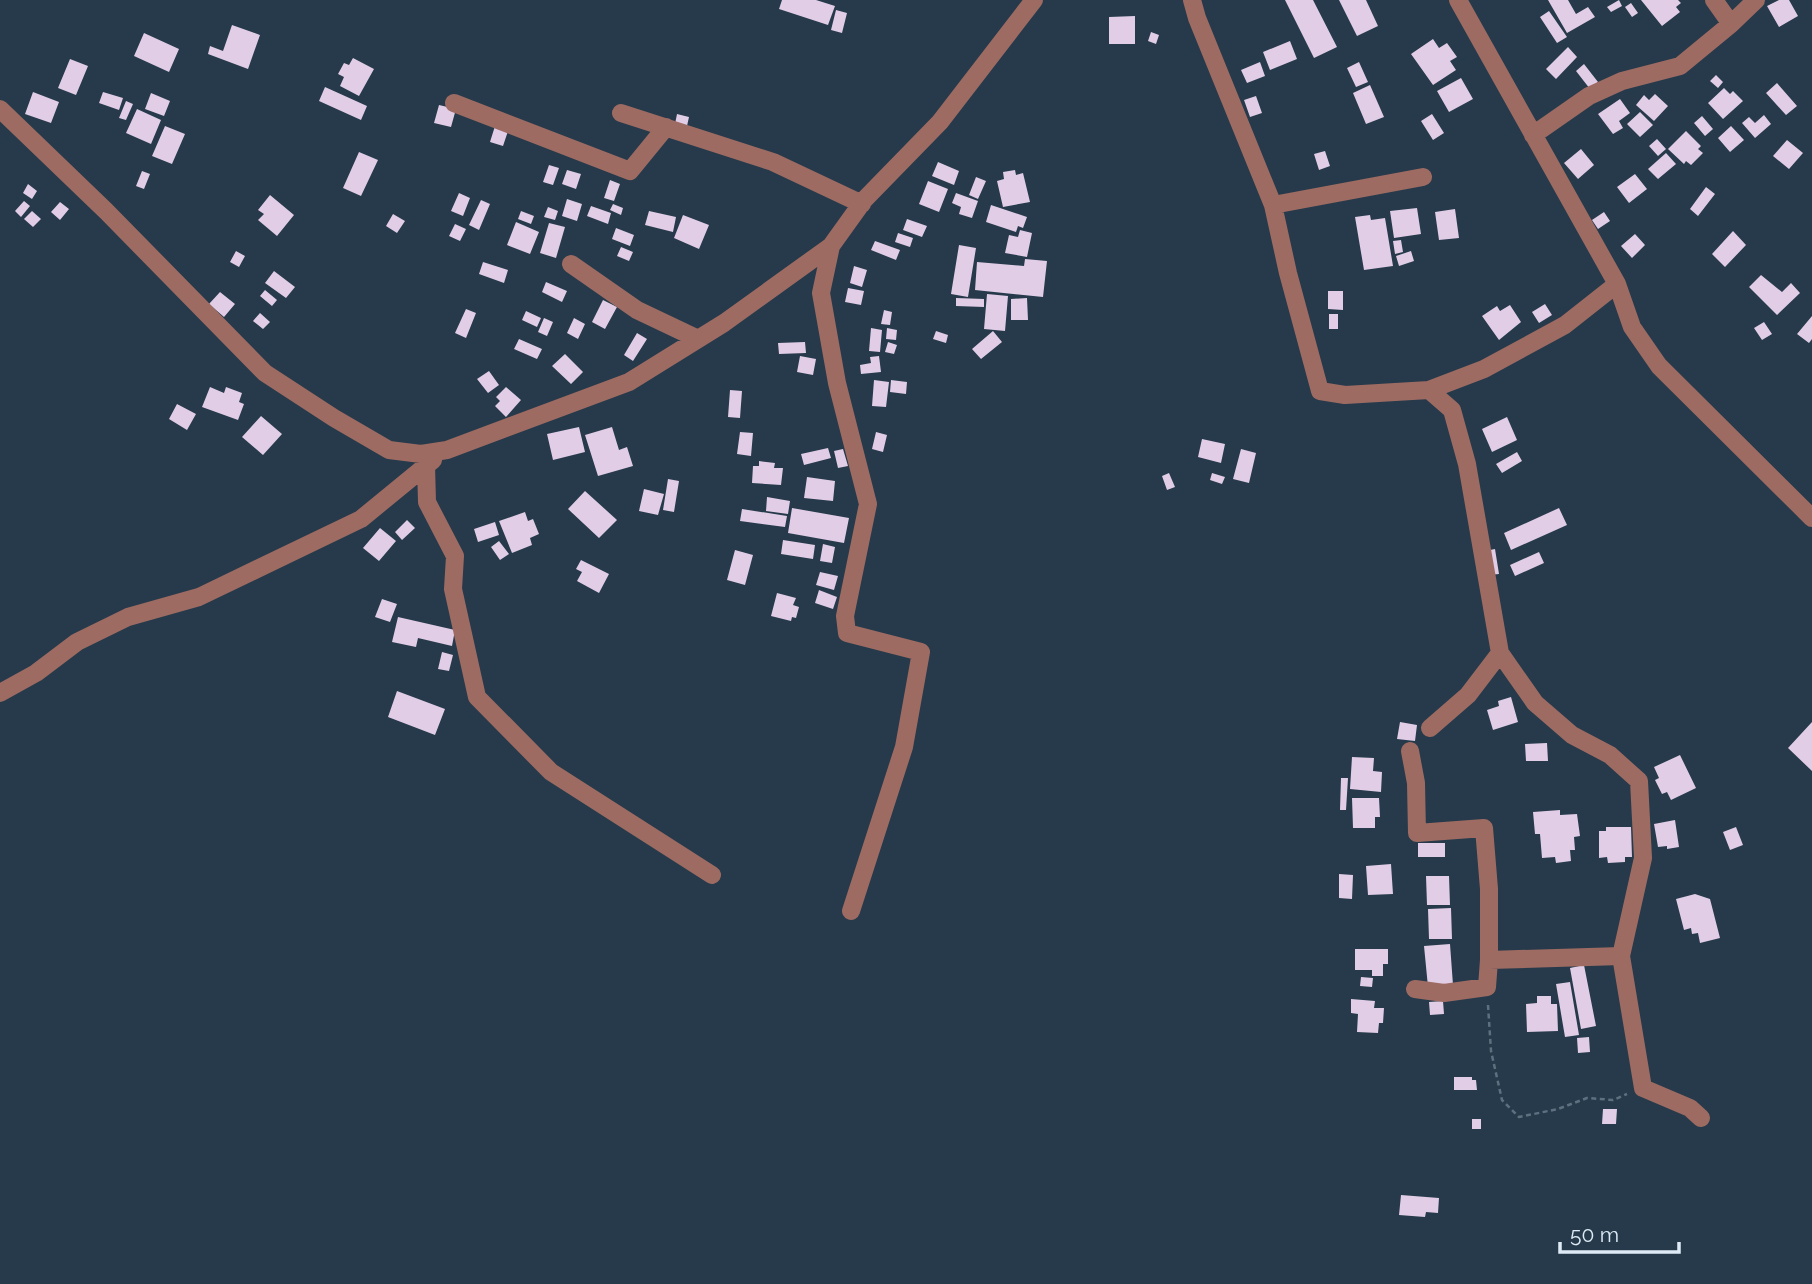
<svg xmlns="http://www.w3.org/2000/svg" width="1812" height="1284" viewBox="0 0 1812 1284" font-family="Raleway,sans-serif">
	<rect width="100%" height="100%" fill="#263a4b"/>
	<path fill="#e1cde6" d="M782,0H816L835,6L828,25L779,9Z
		M1285,0H1313L1337,47L1314,58Z
		M1339,0H1366L1378,26L1357,36Z
		M1548,0H1568L1576,14L1588,7L1595,17L1567,33Z
		M1619,0L1622,6L1611,12L1607,7Z
		M1641,0H1678L1681,3L1676,7L1680,12L1662,26Z
		M1779,0H1789L1798,16L1779,27L1767,6Z
		M1631,3L1638,13L1632,17L1625,7Z
		M836,10L847,13L842,33L831,30Z
		M1549,11L1567,37L1557,43L1540,17Z
		M1135,16V44H1109V17Z
		M232,25L260,35L248,69L208,54L210,46L223,51Z
		M1151,32L1159,35L1156,44L1148,41Z
		M144,33L179,49L169,72L134,56Z
		M1433,39L1439,48L1447,43L1457,57L1450,61L1456,70L1433,85L1411,54Z
		M1290,41L1297,59L1270,70L1263,52Z
		M1568,47L1577,57L1556,79L1546,69Z
		M353,58L374,69L359,96L340,86L344,77L338,74L344,63L349,65Z
		M70,59L88,66L76,95L58,88Z
		M1260,62L1265,76L1247,83L1241,70Z
		M1359,62L1368,82L1356,87L1347,68Z
		M1584,64L1598,82L1590,89L1576,71Z
		M1716,75L1723,82L1718,88L1710,81Z
		M1461,78L1473,99L1449,112L1437,91Z
		M1777,83L1797,106L1786,115L1766,93Z
		M1370,85L1384,117L1366,124L1353,93Z
		M325,87L367,106L361,120L319,101Z
		M1724,88L1730,94L1733,91L1743,101L1723,119L1708,103Z
		M33,92L59,102L51,123L25,114Z
		M103,92L123,98L119,110L99,103Z
		M151,93L170,101L164,116L145,109Z
		M1655,94L1668,106L1654,121L1636,105L1644,95L1649,100Z
		M1256,96L1262,113L1250,117L1244,100Z
		M1620,99L1630,113L1619,121L1623,128L1613,134L1598,114Z
		M126,101L133,104L126,120L119,118Z
		M439,105L456,109L451,127L434,123Z
		M137,109L161,120L151,144L126,133Z
		M1640,112L1653,125L1640,137L1627,124Z
		M677,114L689,117L687,126L675,124Z
		M1432,114L1444,133L1433,140L1421,121Z
		M1764,115L1771,124L1755,138L1742,123L1749,117L1755,123Z
		M1702,116L1713,129L1705,136L1694,123Z
		M165,126L185,134L172,164L152,156Z
		M495,126L508,131L503,146L490,142Z
		M1731,126L1744,140L1730,152L1718,138Z
		M1686,131L1701,146L1698,149L1703,153L1691,165L1686,161L1684,164L1668,149Z
		M1657,139L1666,149L1658,156L1649,146Z
		M1787,140L1803,153L1789,169L1773,156Z
		M1581,149L1594,165L1578,179L1564,163Z
		M1325,151L1330,166L1319,170L1314,154Z
		M359,152L378,160L361,196L343,188Z
		M1666,153L1676,164L1658,179L1648,169Z
		M938,162L959,171L954,185L932,176Z
		M549,165L559,168L553,185L543,182Z
		M567,170L581,174L576,189L562,184Z
		M1015,170L1016,175L1023,173L1030,202L1003,207L997,181L1004,179L1003,172Z
		M142,171L150,174L144,189L136,186Z
		M1635,174L1647,189L1629,203L1617,187Z
		M976,177L986,181L978,199L969,195Z
		M610,180L620,184L614,201L604,198Z
		M928,181L948,189L939,212L919,204Z
		M28,184L37,191L32,199L23,193Z
		M1706,187L1715,194L1698,216L1690,209Z
		M459,193L470,198L463,216L451,211Z
		M956,193L978,201L972,218L959,214L961,207L952,203Z
		M270,195L294,215L277,236L258,220L264,214L258,210Z
		M567,199L582,204L577,221L562,216Z
		M481,200L490,204L479,230L469,225Z
		M24,201L30,206L21,217L15,211Z
		M60,202L69,209L60,220L51,212Z
		M613,204L623,208L621,215L610,210Z
		M991,205L1027,217L1023,228L1018,226L1016,232L986,222Z
		M591,206L611,213L608,224L587,216Z
		M548,207L558,211L555,220L544,217Z
		M1417,208L1421,234L1394,238L1390,211Z
		M1455,209L1459,238L1439,240L1435,212Z
		M32,211L41,219L33,227L24,219Z
		M521,211L534,216L531,224L518,219Z
		M649,211L676,217L673,232L645,225Z
		M1604,212L1610,221L1598,229L1592,220Z
		M393,214L405,221L397,233L386,226Z
		M683,215L709,225L699,249L674,238Z
		M1370,215L1371,220L1385,218L1393,266L1364,270L1355,217Z
		M907,219L927,226L922,237L903,230Z
		M516,222L539,232L530,254L507,245Z
		M549,223L565,227L556,258L540,253Z
		M455,224L466,229L460,241L449,236Z
		M616,228L634,235L630,246L612,239Z
		M1020,230L1032,233L1027,257L1005,253L1009,235L1018,237Z
		M1733,231L1746,245L1725,267L1712,254Z
		M898,233L913,238L910,247L895,242Z
		M1635,234L1645,245L1632,258L1621,246Z
		M1401,240L1403,252L1395,254L1393,241Z
		M875,241L900,250L896,260L871,250Z
		M959,245L976,248L968,297L951,294Z
		M621,247L633,252L629,261L617,256Z
		M236,251L245,256L239,267L230,262Z
		M1411,251L1414,261L1399,266L1396,256Z
		M1025,259L1047,261L1043,297L975,290L977,262L1024,266Z
		M483,262L508,270L504,283L479,274Z
		M854,266L867,270L862,287L850,283Z
		M274,271L295,287L286,298L265,283Z
		M1761,275L1782,292L1791,283L1800,293L1777,315L1749,287Z
		M546,282L567,291L562,302L542,292Z
		M848,288L864,291L861,305L845,302Z
		M265,290L277,300L272,306L260,296Z
		M1328,291H1343V310L1328,309Z
		M220,292L235,304L224,317L209,304Z
		M987,294L1008,296L1005,331L984,329Z
		M956,298L984,299V307L956,306Z
		M1027,298L1028,320H1011V299Z
		M603,300L617,307L605,329L592,322Z
		M1545,304L1552,315L1539,323L1532,312Z
		M1510,305L1521,322L1499,340L1482,316L1497,306L1500,311Z
		M466,309L476,313L466,338L455,333Z
		M884,310L892,312L890,325L881,324Z
		M526,311L541,318L537,327L522,320Z
		M260,313L270,322L263,329L253,321Z
		M1329,314H1338V329H1329Z
		M1812,316V339L1809,343L1797,334Z
		M544,318L553,322L547,336L538,332Z
		M574,318L585,324L578,339L567,333Z
		M1764,322L1772,334L1762,340L1754,328Z
		M871,328L882,330L880,352L869,351Z
		M887,328L897,330L896,340L886,339Z
		M936,331L948,335L946,343L933,339Z
		M993,331L1002,342L981,359L972,349Z
		M637,333L647,339L633,361L624,355Z
		M519,339L542,349L537,359L514,349Z
		M805,342L806,353L779,354L778,343Z
		M888,342L897,345L894,354L885,352Z
		M565,354L583,372L571,384L552,366Z
		M800,356L816,359L813,375L797,372Z
		M879,356L881,372L861,374L860,365L871,363L870,357Z
		M489,371L499,385L488,393L477,379Z
		M874,380L889,382L886,407L872,406Z
		M891,380L907,382L906,394L890,392Z
		M210,387L224,393L226,387L242,393L239,402L244,404L238,420L202,407Z
		M506,387L521,400L506,417L495,406L500,401L496,397Z
		M730,390L742,391L740,418L728,417Z
		M177,404L196,414L187,430L169,419Z
		M261,416L282,434L263,455L242,437Z
		M1507,417L1517,440L1492,452L1482,429Z
		M579,427L585,452L553,460L547,434Z
		M612,427L619,450L627,447L633,466L598,476L585,435Z
		M740,432L753,433L751,456L737,454Z
		M876,432L887,435L883,452L872,449Z
		M1202,439L1225,444L1221,463L1198,457Z
		M828,448L831,458L804,465L801,454Z
		M843,449L848,466L838,468L834,451Z
		M1241,449L1256,453L1249,483L1233,479Z
		M1517,452L1522,461L1502,473L1496,464Z
		M759,461L775,463L774,468H783L781,485L752,483L753,466H759Z
		M1169,473L1175,487L1167,490L1162,476Z
		M1212,473L1225,477L1222,484L1210,480Z
		M807,477L835,481L833,501L804,498Z
		M668,479L679,481L674,512L663,510Z
		M644,489L664,494L658,515L639,511Z
		M585,491L617,520L599,538L568,509Z
		M767,497L790,501L788,514L766,511Z
		M792,508L849,518L844,543L788,533Z
		M1559,508L1567,525L1511,550L1504,533Z
		M742,509L787,516L785,527L740,521Z
		M525,512L528,521L533,519L539,534L530,538L532,545L512,553L499,521Z
		M407,520L415,528L402,540L395,532Z
		M495,522L499,535L478,542L474,529Z
		M380,528L396,541L379,561L363,548Z
		M783,540L815,545L813,559L781,554Z
		M499,541L509,554L500,560L491,547Z
		M823,544L835,547L832,563L820,561Z
		M1495,549L1499,574L1489,575L1485,551Z
		M735,550L753,555L745,585L727,580Z
		M1539,552L1544,563L1515,576L1510,565Z
		M581,560L609,574L599,593L577,581L582,572L576,569Z
		M820,572L838,576L834,590L816,585Z
		M819,590L837,597L833,609L815,603Z
		M777,593L796,598L793,605L799,607L796,618L792,617L791,621L771,616Z
		M382,599L397,604L390,622L375,617Z
		M398,617L455,630L452,646L418,638L416,647L392,642Z
		M442,652L453,655L449,671L438,669Z
		M397,691L445,709L435,735L388,717Z
		M1511,697L1518,722L1493,730L1487,710L1499,706L1498,701Z
		M1400,722L1417,725L1415,741L1397,739Z
		M1812,722V771L1788,748Z
		M1547,743L1548,761H1526L1525,744Z
		M1680,755L1696,788L1671,800L1667,792L1662,794L1655,780L1659,778L1654,767Z
		M1352,757L1374,758L1373,771L1382,772L1381,792L1350,789Z
		M1341,778H1348L1346,810H1340Z
		M1352,798H1379L1380,817H1375V828H1353Z
		M1560,810V815L1577,814L1580,836L1574,837L1575,850H1570L1571,861L1556,863L1555,857L1542,858L1540,834H1535L1533,812Z
		M1675,820L1679,847L1667,849V846L1658,847L1654,824Z
		M1606,827H1631L1632,857H1625V862L1608,863L1607,857L1599,858V831H1606Z
		M1736,827L1743,845L1730,850L1723,832Z
		M1418,843H1445V857H1418Z
		M1391,864L1393,894L1368,895L1366,866Z
		M1339,874L1353,875L1352,899L1339,898Z
		M1426,876H1449L1450,905H1427Z
		M1695,894L1710,899L1720,938L1700,943L1698,933L1692,934L1691,928L1684,930L1676,899Z
		M1451,908L1452,939H1429L1428,909Z
		M1450,944L1453,985L1428,987L1424,946Z
		M1355,949H1388V964H1383V976H1372V970H1355Z
		M1584,965L1596,1026L1581,1029L1570,968Z
		M1361,977L1373,978L1372,987L1360,986Z
		M1570,982L1579,1035L1565,1037L1556,984Z
		M1537,996H1551V1004H1557L1558,1031L1527,1032L1526,1004L1537,1003Z
		M1351,999L1375,1001L1374,1008H1384L1383,1023H1379L1378,1033L1357,1032L1358,1014L1351,1013Z
		M1443,1001L1444,1014L1430,1015L1429,1002Z
		M1589,1037L1590,1052L1578,1053L1577,1038Z
		M1454,1077H1472V1080H1476L1477,1090H1454Z
		M1603,1109H1617L1616,1124H1602Z
		M1472,1119H1481V1129H1472Z
		M1401,1195L1439,1198L1438,1213L1426,1212L1425,1217L1399,1215Z"/>
	<g fill="none" stroke-linecap="round" stroke-linejoin="round">
		<path stroke="#5e707f" stroke-width="2.5" stroke-dasharray="5 3.5" stroke-linecap="butt" d="M1488,1005L1491,1051L1502,1100L1519,1117L1558,1109L1587,1098L1613,1100L1627,1094"/>
		<path stroke="#9e6b62" stroke-width="18" d="M1192,0L1197,18L1273,205L1288,273L1320,391L1345,395L1429,390L1484,369L1565,325L1617,284
			M1458,0L1617,284L1632,327L1659,366L1812,518
			M1731,24L1756,0
			M454,103L630,171L666,127
			M0,109L106,211L265,373L334,418L389,450L421,454L447,450L629,382L724,323L831,246L864,200L940,122L1034,0
			M621,113L773,162L862,204
			M1533,135L1589,96L1622,81L1680,66L1731,24L1714,0
			M1273,205L1423,177
			M831,246L821,293L837,383L868,504L845,616L847,633L921,652L904,747L851,911
			M571,264L637,310L698,339
			M1429,390L1452,410L1467,464L1500,653L1468,695L1430,728
			M426,465L427,502L455,556L453,589L477,697L551,772L712,875
			M0,693L36,673L77,642L128,617L199,597L361,519L433,460
			M1410,751L1416,783L1417,833L1484,828L1489,889V960
			M1621,956L1643,1088L1690,1108L1701,1118
			M1415,989L1444,993L1487,987L1489,960L1621,956L1643,858L1639,781L1610,755L1572,735L1535,703L1500,653"/>
	</g>
	<path d="M1560 1242v10h119v-10" fill="none" stroke="#deebf6" stroke-width="3.5"/>
	<text x="1570" y="1242" font-size="21" fill="#deebf6" stroke="#263a4b" stroke-width="5" paint-order="stroke">50 m</text>
</svg>
